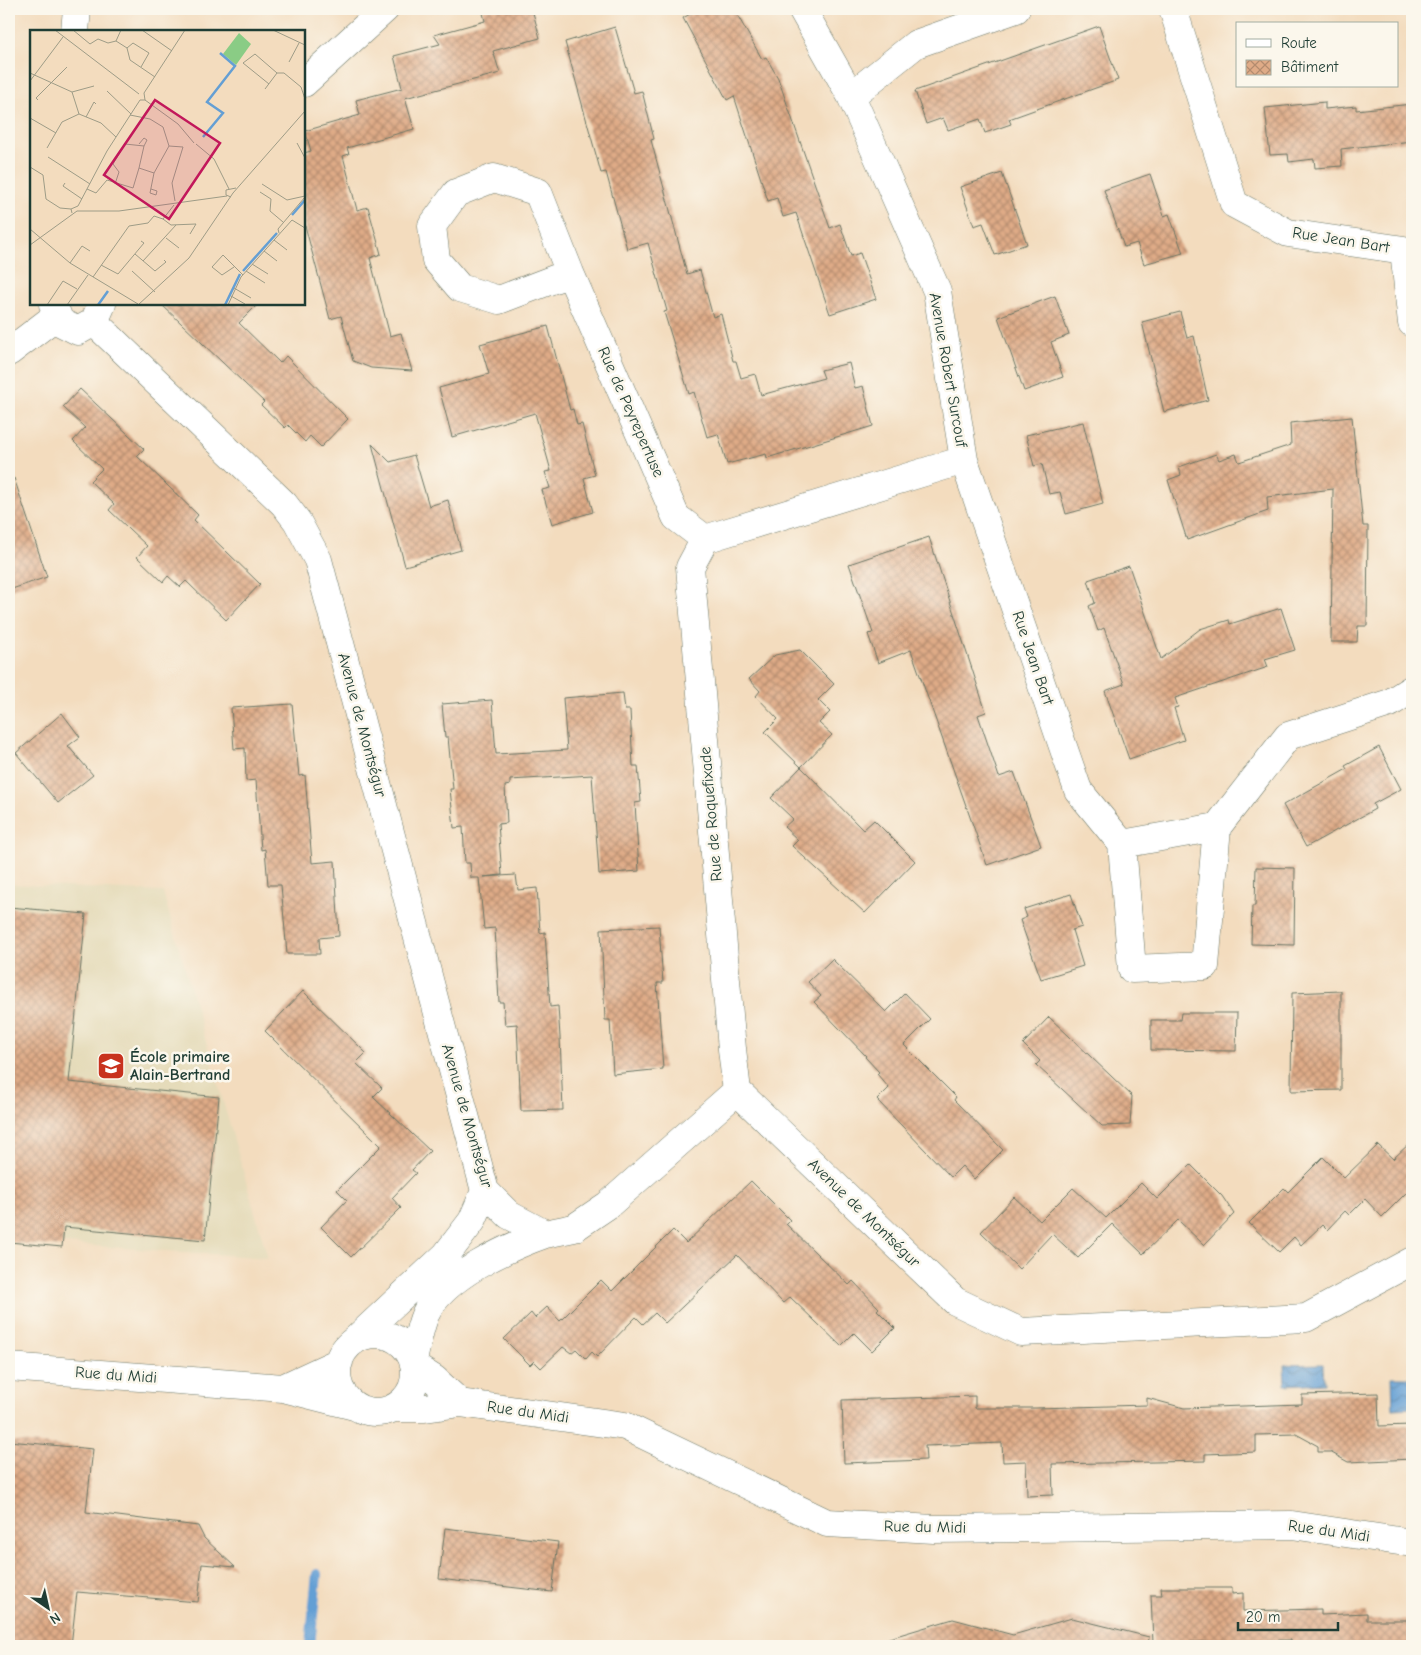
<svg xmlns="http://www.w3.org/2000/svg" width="1421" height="1655" viewBox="0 0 1421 1655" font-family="'Comic Neue',sans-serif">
	<defs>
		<pattern id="water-waves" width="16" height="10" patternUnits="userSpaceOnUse" patternTransform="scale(1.25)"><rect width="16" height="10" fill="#649fd4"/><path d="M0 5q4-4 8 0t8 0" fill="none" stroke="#5283ad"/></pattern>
		<pattern id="building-cross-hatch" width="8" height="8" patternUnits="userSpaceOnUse" patternTransform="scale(1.25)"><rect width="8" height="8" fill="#dfab87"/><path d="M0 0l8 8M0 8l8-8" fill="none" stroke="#b48c6f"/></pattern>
	</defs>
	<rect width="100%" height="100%" fill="#fbf7ec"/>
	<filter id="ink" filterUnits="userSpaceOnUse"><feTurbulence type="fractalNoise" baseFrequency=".02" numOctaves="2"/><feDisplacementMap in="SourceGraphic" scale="10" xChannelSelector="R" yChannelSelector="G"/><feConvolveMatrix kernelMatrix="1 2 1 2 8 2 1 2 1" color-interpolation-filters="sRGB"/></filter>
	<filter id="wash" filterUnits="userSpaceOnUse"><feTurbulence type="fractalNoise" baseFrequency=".0096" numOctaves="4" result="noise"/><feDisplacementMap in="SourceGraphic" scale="20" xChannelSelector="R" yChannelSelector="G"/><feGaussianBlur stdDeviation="1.12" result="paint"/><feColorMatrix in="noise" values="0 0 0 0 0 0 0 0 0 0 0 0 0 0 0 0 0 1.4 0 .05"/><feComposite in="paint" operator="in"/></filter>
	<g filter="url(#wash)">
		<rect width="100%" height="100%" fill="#f3dcbe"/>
		<path fill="#e5dbba" d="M9,884L163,892L268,1258L9,1240Z"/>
		<path fill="url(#water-waves)" stroke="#426e84" d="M1323,1364L1324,1383L1285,1385L1284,1365Z
			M1392,1377H1412V1408L1393,1409Z"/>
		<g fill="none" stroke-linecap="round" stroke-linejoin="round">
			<path stroke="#649fd4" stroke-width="10" d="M310,1646L317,1574"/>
		</g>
		<g id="blocks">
			<path fill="url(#building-cross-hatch)" d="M482,9H532L540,38L493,51L500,73L405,98L414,129L347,148L349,154L343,156L357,210L368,207L381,254L370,258L390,336L401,333L412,371L371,368L353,361L341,316L330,319L304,222V153L311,151L305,131L360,115L356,100L402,88L394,56L440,44L434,35L485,21Z
				M699,9H734L762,59L766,57L778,78L830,228L840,224L851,256L860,253L876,299L830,314L796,213L783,217L777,198L768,201L734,96L727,100L683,18Z
				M1099,26L1118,80L1009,119L1011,124L985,133L980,119L948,130L943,118L926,124L915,91Z
				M615,27L634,93L642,91L654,139L651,140L687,274L700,270L713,317L721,314L733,361H736L741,378L755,374L761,395L824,378L821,370L849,363L855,388L863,386L873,426L767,458L766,454L727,464L718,434L707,437L694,392L689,394L664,312L667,311L648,243L627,249L606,172L601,173L565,42Z
				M1325,102V109L1356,106V110L1412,104V141L1341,149L1342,166L1315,168L1314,159L1289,162L1288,154L1270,155L1265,108Z
				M1002,173L1027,244L995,255L983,223L974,226L960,187Z
				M1150,174L1164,216L1169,214L1183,253L1144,264L1137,243L1124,247L1104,190Z
				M1055,296L1069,335L1051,342L1063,377L1024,391L998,317Z
				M161,304H258L239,323L280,363L286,356L348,419L321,447L310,436L305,442L288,425L285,428L261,405L264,402Z
				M1180,312L1187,338L1194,336L1208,400L1164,412L1142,322Z
				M548,326L570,410L573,409L577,425L582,424L595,475L584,478L593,512L552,524L542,490L550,488L545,472L551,471L535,413L452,437L439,388L489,374L480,344Z
				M80,389L144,449L137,456L198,515L194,520L260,584L226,620L186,581L180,587L168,576L163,582L137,557L147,546L109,510L114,504L90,481L102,469L73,441L85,428L63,407Z
				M1352,417L1363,526H1368L1367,626H1358L1357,642H1331L1333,489L1267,497L1268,511L1187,540L1168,480L1181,475L1179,467L1216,454L1219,460L1236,454L1239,462L1291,445L1290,423Z
				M1083,422L1103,504L1066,514L1060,492L1049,494L1042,464L1034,466L1026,435Z
				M372,444L390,462L414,455L429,506L448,500L461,550L405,566Z
				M14,478L47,577L9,590V479Z
				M929,537L986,712L978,715L999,777L1014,772L1041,846L987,865L911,650L878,663L868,634L873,633L849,564Z
				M1129,566L1161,659L1200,629L1229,620L1230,624L1281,608L1295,650L1265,659L1268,667L1175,698L1178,707L1174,708L1184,740L1129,759L1105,691L1124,684L1104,628L1098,631L1089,606L1095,603L1088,580Z
				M800,650L834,684L818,700L830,712L819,723L832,735L801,767L765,732L778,719L756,696L760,691L749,679L775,655Z
				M623,693L625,710H630L633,766H638L641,802L635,803L639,871L599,874L592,775L510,780V785L505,786L507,823L498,824L502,875L483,877L516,875L518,890L537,888L540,933L545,932L550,1007L558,1006L560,1037L563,1110L521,1111L517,1024L505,1025L503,1002H499L495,928L484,929L479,878H471L470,863H465L463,827L454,828L450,789H453L448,737H445L442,704L492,700L496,754L567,750L563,698Z
				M292,704L299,776L305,775L312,863L335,861L339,936L319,938L320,954H287L281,885H268L265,849L261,850L256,780L246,781L245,748L234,749L231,708Z
				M62,713L80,737L68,746L93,775L58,803L16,753Z
				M1379,747L1401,789L1373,804L1375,809L1306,847L1283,805L1347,769L1345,766Z
				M801,767L863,830L874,820L915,861L865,913L792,846L798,840L784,827L793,819L771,798Z
				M1256,867L1295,868L1294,945L1251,944L1252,906H1255Z
				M1071,894L1082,927L1072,930L1083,966L1041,979L1020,920L1027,917L1024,909Z
				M9,907L86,914L69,1082L219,1097L205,1240L64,1227L62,1247L9,1242Z
				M659,926L663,983H657L663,1069L613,1074L610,1020H605L601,929Z
				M832,959L886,1012L905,993L930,1019L904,1045L956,1097L954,1100L1003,1150L974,1179L962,1166L951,1177L877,1100L889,1088L877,1074L879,1072L865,1057L866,1056L814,1002L821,996L808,982Z
				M303,991L366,1053L356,1063L382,1088L373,1097L430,1151L412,1170L416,1173L392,1198L401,1208L351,1257L321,1227L347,1200L337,1190L381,1146L265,1031Z
				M1341,991V1090L1291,1091L1292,993Z
				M1181,1013H1237L1236,1051L1151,1050V1020H1180Z
				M1049,1017L1132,1096L1130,1125L1102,1126L1036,1065L1040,1061L1023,1044Z
				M1412,1141V1187L1382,1217L1365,1199L1349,1215L1345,1211L1327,1230L1322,1225L1301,1245L1294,1237L1279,1252L1249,1223L1284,1188L1288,1192L1323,1157L1344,1178L1378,1145L1393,1159Z
				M1191,1165L1222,1196L1234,1214L1204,1245L1178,1220L1143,1254L1112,1224L1078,1258L1052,1234L1019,1269L981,1232L1014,1197L1040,1221L1073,1188L1106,1218L1141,1183L1157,1199Z
				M751,1181L790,1220L786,1224L849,1285L853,1281L879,1308L877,1310L895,1328L872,1351L854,1333L841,1346L790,1297L783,1303L737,1255L665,1323L655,1313L643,1324L636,1317L597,1357L592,1352L586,1359L576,1349L571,1353L563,1347L541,1368L534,1361L530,1365L504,1339L531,1313L535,1318L547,1307L560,1321L601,1280L612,1291L673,1230L686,1243Z
				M1378,1393L1379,1426L1412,1425V1459L1348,1462L1330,1452H1318V1446L1296,1434L1256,1435V1452L1205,1454V1461L1052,1464L1053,1495L1027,1496L1026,1461L1003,1462L1002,1443L925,1446L926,1460L844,1463L842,1400L975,1396V1408H1036L1147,1405V1398L1184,1408L1302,1404V1395Z
				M9,1441L93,1449L86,1512L198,1526L204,1538L235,1567L202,1564L198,1602L77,1592L71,1646H9Z
				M445,1528L558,1542L552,1592L439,1579Z
				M1161,1588H1232V1594L1243,1593V1611L1321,1609V1615L1367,1613V1620H1412V1646H1291V1640L1153,1643L1151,1595H1162Z
				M1072,1618L1149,1637L1148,1646H887L886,1639L953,1619L1013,1635Z"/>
		</g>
	</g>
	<g filter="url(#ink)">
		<use href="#blocks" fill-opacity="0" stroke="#697564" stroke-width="1"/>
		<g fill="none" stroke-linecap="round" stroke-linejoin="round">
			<g stroke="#697564" stroke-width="29">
				<path id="minor" d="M802,9L851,96
					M1173,9L1234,204L1288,233L1404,250L1412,323
					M75,31L77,9
					M570,273L499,300L460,288L436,260L432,226L456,193L494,178L538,192L570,273L676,517L705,539
					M94,322L284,504L297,521L318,560L485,1191L509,1215L545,1234L574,1228L608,1205L737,1091L955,1301L1021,1332L1306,1318L1412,1261
					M964,460L1078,790L1122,844L1217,827L1288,736L1390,703L1412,689
					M705,539L964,460L937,291L851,96L916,44L1016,9
					M705,539L690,567L732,1049L737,1091
					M1122,844L1132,969L1205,966L1217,827
					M337 1373a39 39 0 1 1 78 0a39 39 0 1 1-78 0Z
					M354,1341L446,1255L472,1221L485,1191
					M413,1360C417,1345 419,1329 425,1315C442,1277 508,1247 545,1234
					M9,1367L283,1388L354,1406
					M415,1367L434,1379L460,1403
					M283,1388L339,1362
					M395,1408H425L460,1403L625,1426L827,1523L934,1529L1292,1525L1412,1543"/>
			</g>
			<g stroke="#697564" stroke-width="29">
				<path id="tertiary" d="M304,83L385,9
					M53,304L60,322L78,331L94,322L102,304
					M9,352L56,316"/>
			</g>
			<use href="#minor" stroke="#fff" stroke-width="28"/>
			<use href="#tertiary" stroke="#fff" stroke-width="28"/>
		</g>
	</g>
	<defs>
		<g id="school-square" transform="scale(1.4375)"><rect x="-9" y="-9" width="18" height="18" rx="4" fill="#c8321e" stroke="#fbf7ec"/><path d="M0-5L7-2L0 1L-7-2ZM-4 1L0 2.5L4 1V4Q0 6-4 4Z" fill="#fff"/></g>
	</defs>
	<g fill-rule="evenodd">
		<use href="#school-square" x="111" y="1066"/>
	</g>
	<g text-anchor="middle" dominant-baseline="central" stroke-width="5" stroke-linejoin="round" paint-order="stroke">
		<g font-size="16" fill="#1f3d34" stroke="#fbf7ec">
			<text transform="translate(1341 240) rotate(9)">Rue Jean Bart</text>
			<text transform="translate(948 370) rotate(80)">Avenue Robert Surcouf</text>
			<text transform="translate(631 412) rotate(66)">Rue de Peyrepertuse</text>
			<text transform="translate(1033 658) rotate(71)">Rue Jean Bart</text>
			<text transform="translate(362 725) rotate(75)">Avenue de Montségur</text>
			<text transform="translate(711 814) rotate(-95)">Rue de Roquefixade</text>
			<text transform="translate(467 1116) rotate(74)">Avenue de Montségur</text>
			<text transform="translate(864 1213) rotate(44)">Avenue de Montségur</text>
			<text transform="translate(116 1375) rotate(4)">Rue du Midi</text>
			<text transform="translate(528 1412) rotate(8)">Rue du Midi</text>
			<text transform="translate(925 1527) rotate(1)">Rue du Midi</text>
			<text transform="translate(1329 1531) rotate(8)">Rue du Midi</text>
		</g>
		<g font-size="16" font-weight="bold" fill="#1f3d34" stroke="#fbf7ec" text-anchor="start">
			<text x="130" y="1057">École primaire<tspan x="130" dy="18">Alain-Bertrand</tspan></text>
		</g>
	</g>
	<g transform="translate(30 30)">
		<rect width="275" height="275" fill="#f3dcbe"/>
		<path d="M209,3L221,14L206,35L193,24Z" fill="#8acc85"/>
		<path fill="none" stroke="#649fd4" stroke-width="2.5" d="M173,107L193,83L177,72L205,36L190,23M262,185L275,170M213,241L247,203M68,275L78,261M195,275L210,244"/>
		<path fill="none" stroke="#9e9c87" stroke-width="1" d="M25,0L109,64M43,0L60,14L68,9L78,13L86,11L91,0M112,0L142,21M243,0L275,15M86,11L97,18L100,30L125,47M97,18L103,13L119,23L111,37M259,32L269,13M0,43L42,62L49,84L71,93L86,107M0,51L33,7M239,54L213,33L225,24L247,43M235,59L247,43H254L271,57L275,69M77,61L101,84M42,62L64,56M8,70L6,68L37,37M115,70L148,94L164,113M100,85L120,89L133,97L139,116L153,117L142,153L145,171M56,87L64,72L66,74M0,88L26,103M267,113L275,128M109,114L114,108L117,110L114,116M166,114L184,129L199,159M17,118L32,92L49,84M18,127L60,154M0,137L13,145L16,169L30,178L41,179M124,143L139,116M35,153L33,156L52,169M85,154L89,142L83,134L95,114L114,116L109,138M232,154L257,170L275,166M57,159L66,163L77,150L103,158L109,138L124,143M121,159L127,161L126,165L120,163L124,143M230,162L241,169L240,181L253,192M201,167L196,165V160L206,158M42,183L41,179L48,176L77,121L110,70H115L114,63L155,0M133,189L141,195L166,194L160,204M0,199L40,233L108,274M249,203L248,199L275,167M136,208L149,218M244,210L257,220M0,215L47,181H89L197,166M234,221L247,231M105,224L125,241L136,232L134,230M113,231L146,195M40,233L52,216L60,221M222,234L238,244M71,235L88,244L114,213L111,211M204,237L192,245L182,237L193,225L213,245M102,241L125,262M216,241L235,253M63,247L99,196L118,193L124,186L133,189L144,175M204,258L221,268M201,266L215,274M17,275L33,251L47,259M37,275L58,245M108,275L159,228L203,163L275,81M198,275L211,247L262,190L275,198"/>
		<path fill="#c2185b" fill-opacity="0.15" stroke="#c2185b" stroke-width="2.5" d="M125,70L190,113L139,189L74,145Z"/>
		<rect width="275" height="275" fill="none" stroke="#1f3d34" stroke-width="2.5"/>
	</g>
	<rect width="1421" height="1655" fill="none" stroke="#fbf7ec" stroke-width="30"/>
	<rect x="1236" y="22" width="162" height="65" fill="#fbf7ec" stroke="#a3ada2"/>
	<rect x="1246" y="39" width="25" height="8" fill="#ffffff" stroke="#a3ada2"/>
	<text x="1281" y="48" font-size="15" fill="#1f3d34">Route</text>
	<rect x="1246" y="60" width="25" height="15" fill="url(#building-cross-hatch)" stroke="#a3ada2"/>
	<text x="1281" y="72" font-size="15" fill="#1f3d34">Bâtiment</text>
	<g transform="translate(48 1608) rotate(146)" stroke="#fbf7ec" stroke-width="4" paint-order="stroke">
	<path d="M0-4L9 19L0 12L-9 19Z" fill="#1f3d34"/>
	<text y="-8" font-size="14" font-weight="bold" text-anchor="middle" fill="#1f3d34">N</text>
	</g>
	<path d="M1238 1622v8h100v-8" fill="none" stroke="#1f3d34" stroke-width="2.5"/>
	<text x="1246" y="1622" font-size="15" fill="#1f3d34" stroke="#fbf7ec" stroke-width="4" paint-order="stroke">20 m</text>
</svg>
